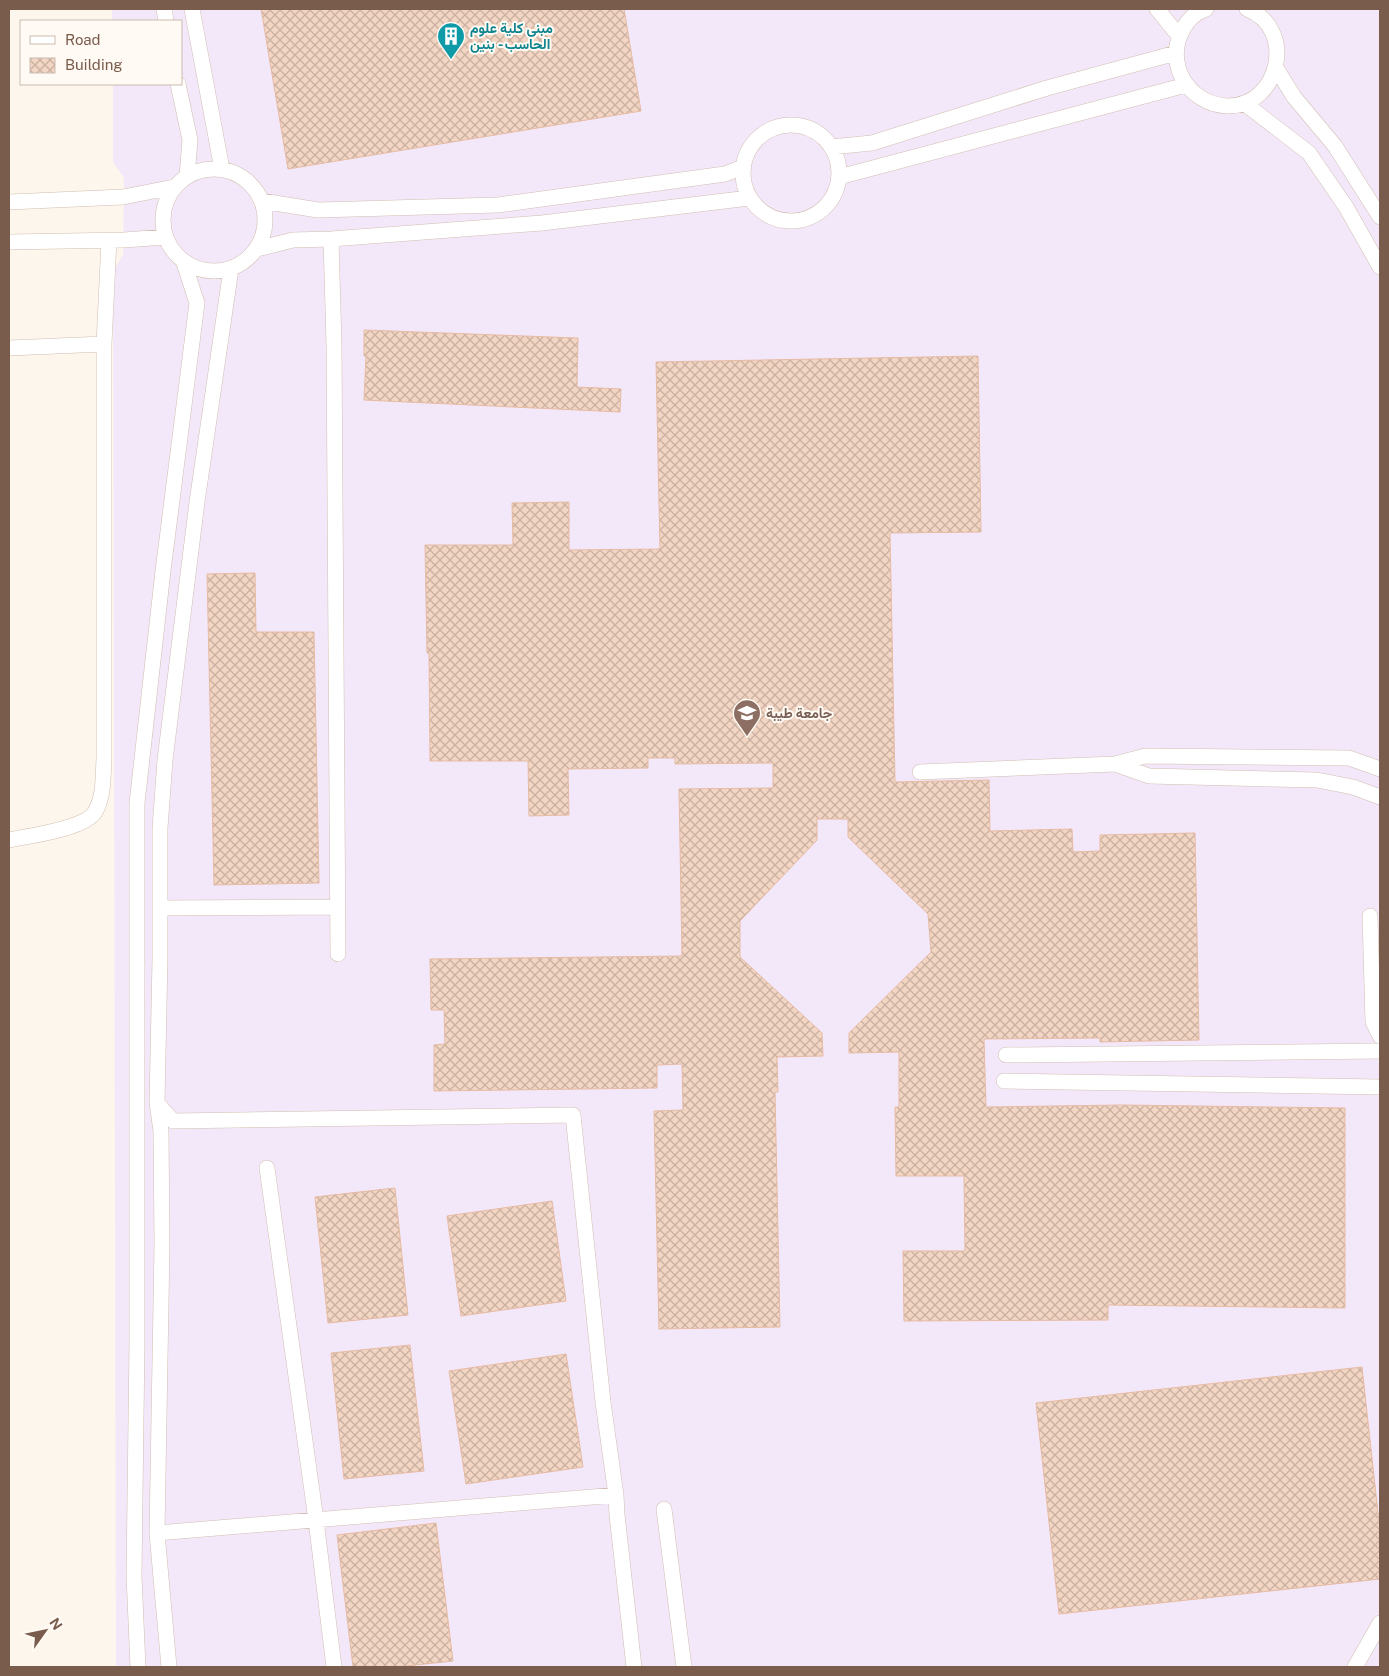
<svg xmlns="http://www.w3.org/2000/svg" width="1389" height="1676" viewBox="0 0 1389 1676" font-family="'Public Sans',Vazirmatn,sans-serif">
	<defs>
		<pattern id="building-cross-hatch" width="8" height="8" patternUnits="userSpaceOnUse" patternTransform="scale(1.25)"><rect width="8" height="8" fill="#f3d5c3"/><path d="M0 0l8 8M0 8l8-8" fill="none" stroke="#cab0a1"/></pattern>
	</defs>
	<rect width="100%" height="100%" fill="#fdf6ec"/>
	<path fill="#f3e8fa" d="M112,9H1380V1667H116L113,271L123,255L124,178L113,162V84H181V21H112Z"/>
	<path fill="url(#building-cross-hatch)" stroke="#e6bba3" d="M261,9H624L641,111L288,169Z
		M364,330L578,338L577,387L621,389L620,412L364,400L366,356H364Z
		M978,356L981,532L890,533L895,782L989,780L990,831L1072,829L1073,852L1100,851V835L1195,833L1199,1040L1100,1042V1038L984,1039L986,1107L1122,1105L1345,1108V1308L1108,1305V1320L904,1321L903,1251H965L964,1176H896L895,1107H899V1052L849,1053V1033L931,952L928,914L848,837V819H817V840L740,921V957L822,1033L823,1056L777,1057L778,1092H775L780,1327L659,1329L654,1111L683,1110L682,1064L657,1065V1088L434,1091V1045L445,1044L444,1010H431L430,959L682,956L679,789L773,788V763L675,764V758H648V768L568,769L569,815L529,816L528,761H430L429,653H427L425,545H513L512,503L569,502V550L660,549L656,362Z
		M255,573L256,632H314L319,883L214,885L207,574Z
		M395,1188L408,1315L328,1323L315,1197Z
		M552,1201L566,1301L461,1316L447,1216Z
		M410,1345L424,1471L344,1479L331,1353Z
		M566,1354L583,1467L466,1484L449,1371Z
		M1362,1367L1380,1531V1579L1059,1614L1036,1403Z
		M436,1523L453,1661L397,1667H353L337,1535Z"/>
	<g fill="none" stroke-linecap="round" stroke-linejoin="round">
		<g stroke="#d1beb0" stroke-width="16">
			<path id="minor" d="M164,9L166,21
				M192,9L222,169
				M1157,9L1179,36
				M1206,9C1196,12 1188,20 1183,29C1164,63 1188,104 1227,106C1280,107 1297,28 1247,9
				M1276,68L1294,97L1335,146L1380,217
				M178,84L190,140L187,176
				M1244,103L1309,153L1346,207L1380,267
				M743 173a48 48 0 1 1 96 0a48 48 0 1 1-96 0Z
				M831,147L872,143L1047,88L1176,53
				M163 220a51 51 0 1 1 102 0a51 51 0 1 1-102 0Z
				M839,177L1186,85
				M262,201L318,210L498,205L725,174L743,167
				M9,202L123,197L174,187
				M331,239L334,345L338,954
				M9,242L124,240L165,237
				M257,249L293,240L331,239L542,223L749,198
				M9,348L104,344
				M1380,769L1349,758L1145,756L1115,764L1149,776L1317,780L1353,787L1380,797
				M920,772L1115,764
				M9,840C28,836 85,829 95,812C104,797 103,776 104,759V344L109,240
				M160,908L338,907
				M1370,916L1373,1022L1380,1036
				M1006,1055L1380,1051
				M1004,1081L1380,1087
				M157,1103L173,1121L573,1115L603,1402L616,1495L617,1515L634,1667
				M267,1168L316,1520L334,1667
				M664,1509L684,1667
				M157,1533L616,1495
				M138,1667L134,1576L137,1342V803L163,571L197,303L184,263
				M169,1667L157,1533L162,1245L161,1131L157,1103L160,959V828L165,760L197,502L231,269
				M1355,1667L1380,1623"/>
		</g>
		<use href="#minor" stroke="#fff" stroke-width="15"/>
	</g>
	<defs>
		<g id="building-pin" transform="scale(1.4375)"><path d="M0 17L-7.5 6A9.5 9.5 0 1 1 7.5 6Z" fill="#0f9aa8" stroke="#fffaf3"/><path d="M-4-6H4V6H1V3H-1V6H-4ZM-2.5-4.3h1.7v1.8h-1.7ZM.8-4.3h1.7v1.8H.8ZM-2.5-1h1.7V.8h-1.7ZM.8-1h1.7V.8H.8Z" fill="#fff"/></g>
		<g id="university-pin" transform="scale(1.4375)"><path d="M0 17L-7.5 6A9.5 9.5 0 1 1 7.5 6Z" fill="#8d6e63" stroke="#fffaf3"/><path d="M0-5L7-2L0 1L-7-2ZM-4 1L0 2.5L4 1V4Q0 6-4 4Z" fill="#fff"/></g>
	</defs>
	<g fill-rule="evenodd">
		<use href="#building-pin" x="451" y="36"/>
		<use href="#university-pin" x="747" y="713"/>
	</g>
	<g text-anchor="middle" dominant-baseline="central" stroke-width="4" stroke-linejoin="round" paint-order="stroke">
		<g font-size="14" font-weight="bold" fill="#0d838f" stroke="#fffaf3" text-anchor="start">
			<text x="470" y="28">مبنى كلية علوم<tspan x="470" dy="16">الحاسب - بنين</tspan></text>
		</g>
		<g font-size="14" font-weight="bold" fill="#785e54" stroke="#fffaf3" text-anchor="start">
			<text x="766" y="713">جامعة طيبة</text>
		</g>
	</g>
	<rect width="1389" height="1676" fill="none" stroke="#7a5c4d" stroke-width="20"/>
	<rect x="20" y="20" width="162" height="65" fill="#fffaf3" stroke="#cabbb1"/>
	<rect x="30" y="36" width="25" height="8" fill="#ffffff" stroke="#cabbb1"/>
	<text x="65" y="45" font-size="15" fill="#7a5c4d">Road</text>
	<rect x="30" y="58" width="25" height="15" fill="url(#building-cross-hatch)" stroke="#cabbb1"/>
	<text x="65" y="70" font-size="15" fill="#7a5c4d">Building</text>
	<g transform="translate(45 1631) rotate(57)" stroke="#fffaf3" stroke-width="4" paint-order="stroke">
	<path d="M0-4L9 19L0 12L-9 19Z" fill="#7a5c4d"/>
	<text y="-8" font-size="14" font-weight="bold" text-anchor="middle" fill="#7a5c4d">N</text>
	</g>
</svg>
